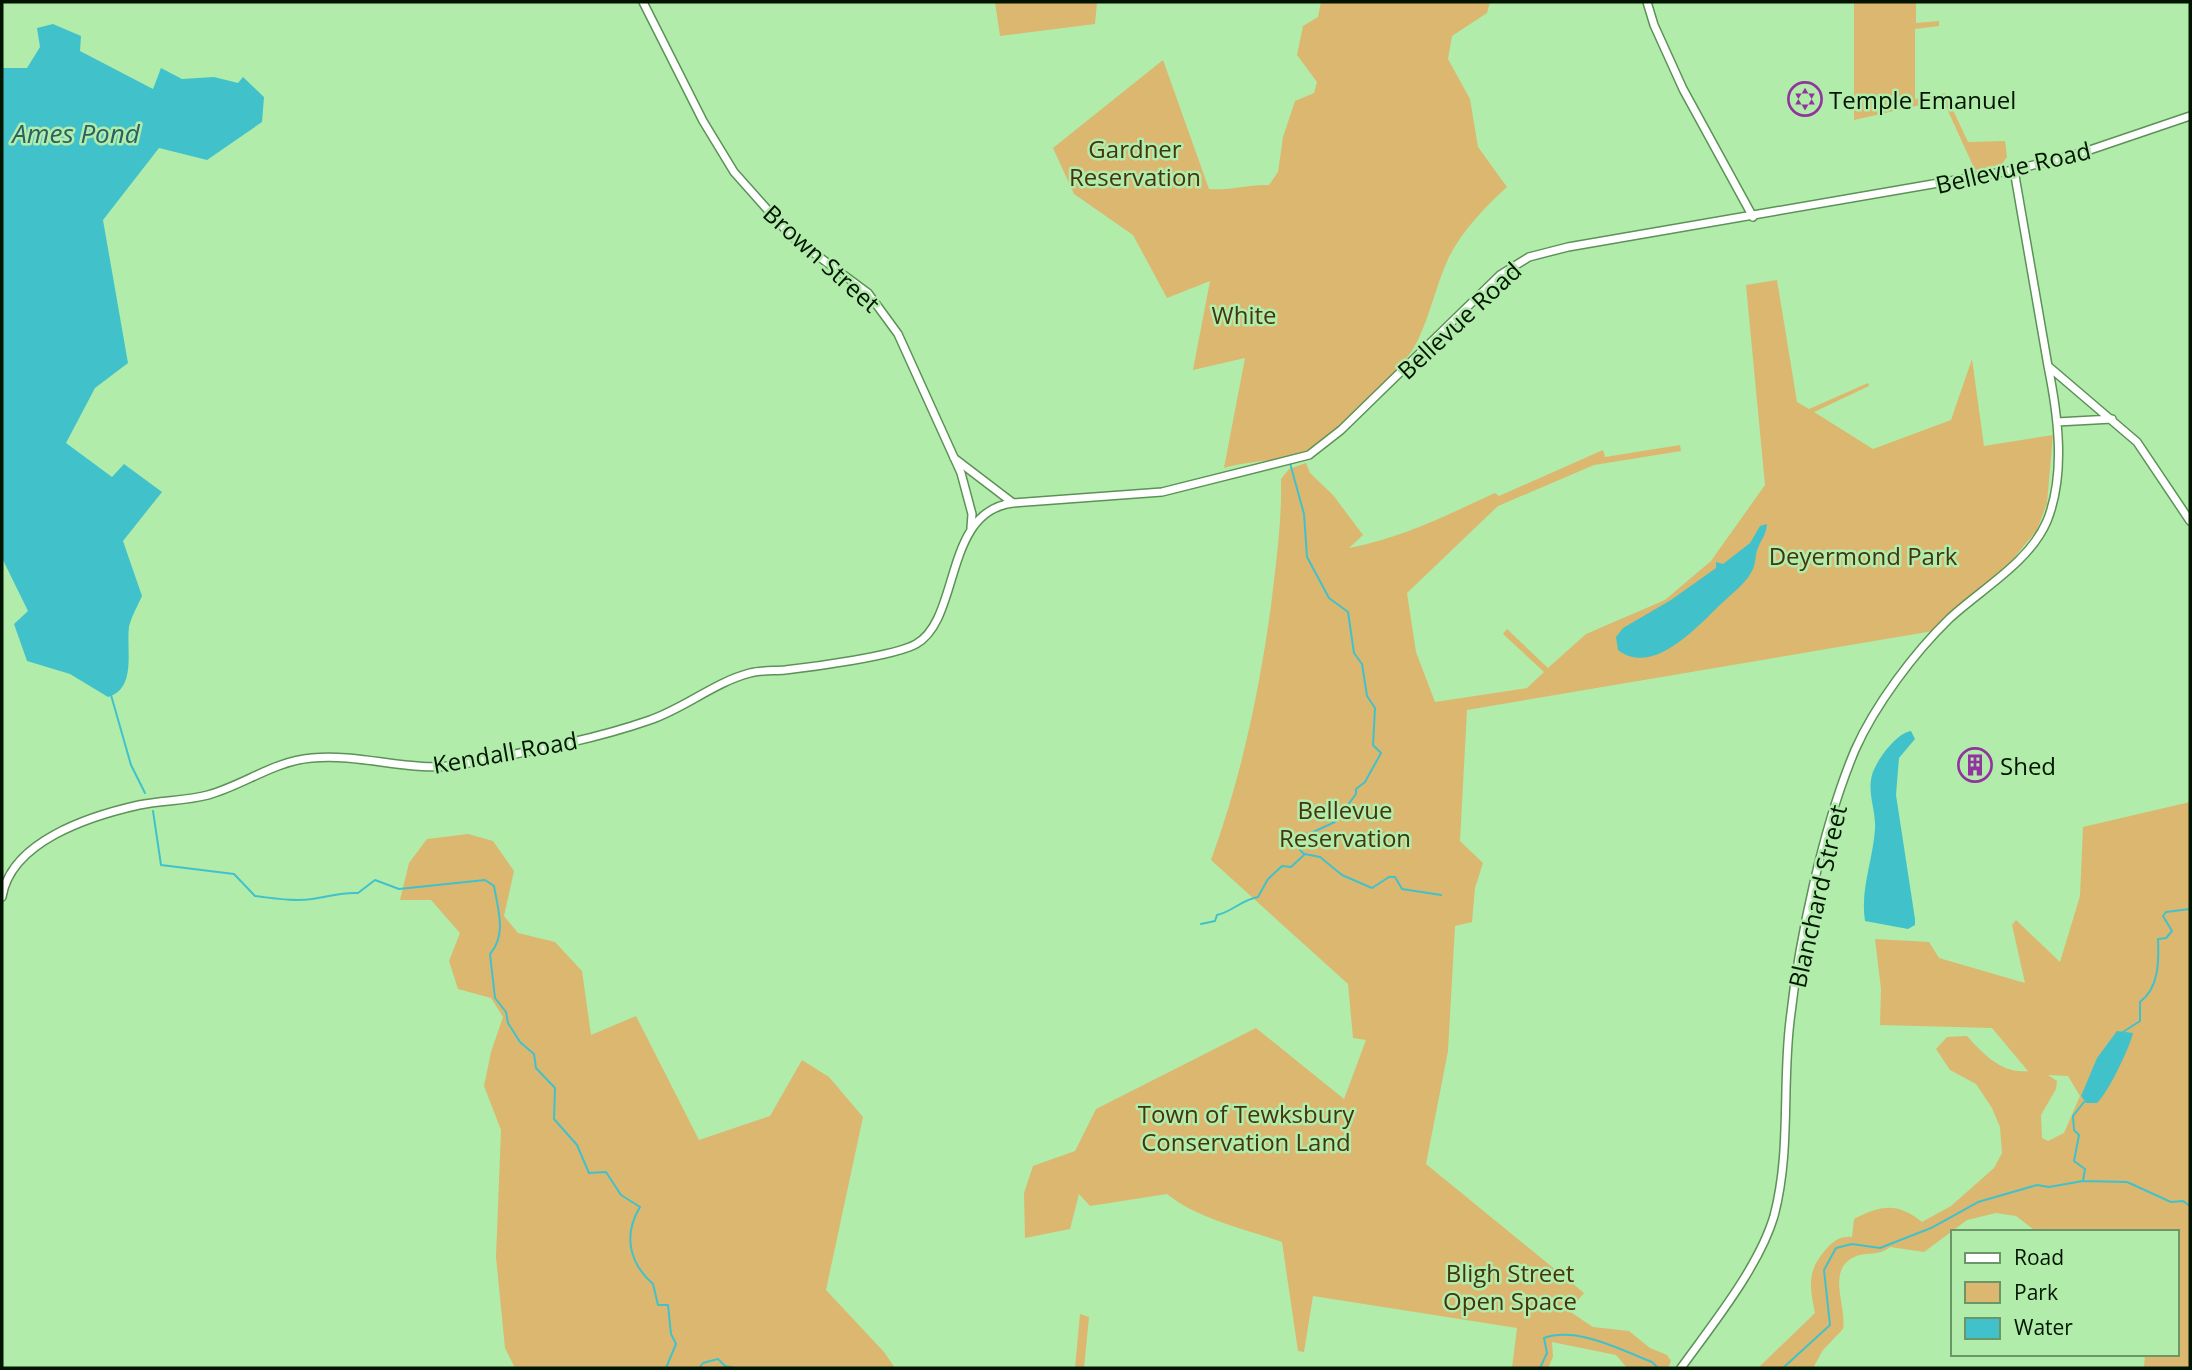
<svg xmlns="http://www.w3.org/2000/svg" width="2192" height="1370" viewBox="0 0 2192 1370" font-family="'Open Sans',sans-serif">
	<rect width="100%" height="100%" fill="#b1ecab"/>
	<path fill="#dcb770" fill-rule="evenodd" d="M995,2H1097L1095,24L1000,36Z
		M1321,2H1490L1487,13L1452,36L1448,59L1470,99L1478,147L1507,187C1486,206 1462,231 1449,257C1436,284 1427,329 1411,352C1396,373 1328,440 1306,451C1282,462 1252,460 1224,468L1245,358L1193,370L1210,281L1167,298L1133,235L1074,194L1053,148L1163,60L1209,189C1230,191 1248,184 1269,185L1278,172L1283,137L1295,101L1314,93L1317,82L1297,55L1303,26L1318,17Z
		M1854,2H1916V23L1939,21V26L1915,29V99L1945,93L1968,142L2005,141L2007,157L2002,164L1975,170L1943,100L1854,120Z
		M1777,280L1797,402L1809,409L1868,383L1869,386L1814,412L1873,449L1951,420L1972,359L1984,446L2053,435L2047,503L2037,530L2013,559L1933,631L1467,710L1460,841L1483,863L1475,888L1472,922L1455,926L1448,1051L1426,1164L1584,1293L1570,1310L1572,1313L1593,1327L1629,1331L1650,1348L1667,1355L1671,1361L1668,1368H1627L1616,1355L1552,1342L1553,1357L1548,1368H1512L1517,1328L1313,1296L1304,1352L1298,1351L1282,1242C1246,1229 1197,1219 1167,1194L1090,1206L1079,1194L1070,1229L1025,1238L1024,1193L1033,1166L1075,1151L1096,1109L1256,1028L1344,1099L1366,1040L1353,1038L1348,984L1211,860C1241,778 1259,693 1271,606C1276,563 1282,522 1281,479L1289,469L1306,463L1310,473L1333,495L1363,535L1349,548C1402,538 1447,515 1495,493L1499,496L1603,450L1605,457L1680,445L1681,451L1594,465L1498,506L1407,593L1416,652L1435,702L1527,688L1544,672L1503,634L1507,629L1548,668L1586,634L1665,600L1711,561L1765,485L1746,285Z
		M2190,802V1368H2144L2145,1354H2176V1232H2037L2016,1216L1996,1213L1967,1220L1924,1252L1890,1247C1878,1257 1867,1251 1854,1257C1826,1271 1847,1306 1843,1329L1823,1350L1813,1368H1758L1815,1313C1809,1284 1807,1270 1828,1247C1835,1240 1841,1236 1852,1237L1854,1219C1881,1205 1897,1202 1922,1222L1951,1206L1994,1168L2002,1153L2000,1127L1992,1108L1976,1084L1950,1070L1936,1049L1947,1037L1967,1036C1983,1054 2002,1074 2028,1071L1992,1028L1880,1025L1881,989L1875,939L1929,942L1939,958L2025,983L2012,925L2016,920L2060,962L2080,896L2083,827ZM2048,1075L2068,1076L2080,1096L2064,1133L2048,1141L2042,1138L2041,1115L2056,1089L2057,1081Z
		M468,834L493,841L514,871L504,916L518,933L555,942L582,971L591,1035L636,1016L699,1140L770,1116L802,1060L829,1077L863,1117L826,1290L884,1352L895,1368H515L505,1348L496,1257L501,1130L484,1086L491,1052L503,1017L491,998L458,989L449,961L460,933L431,900H400L409,863L427,839Z
		M1080,1314L1089,1317L1084,1368H1075Z"/>
	<path fill="#41c2cb" d="M53,24L81,36L80,51L153,89L161,68L182,79L214,77L238,83L243,77L264,97L262,122L207,160L159,148L103,220L128,363L95,388L66,443L112,477L124,464L162,492L123,541L142,596C138,605 131,617 129,627C126,649 137,689 108,697L70,674L27,661L14,624L28,611L2,558V68H27L40,47L37,28Z
		M1767,524C1766,535 1762,538 1758,548C1755,554 1756,562 1753,569C1747,583 1731,594 1721,604C1697,627 1653,677 1618,650L1616,637L1623,628L1671,600L1716,568V562L1723,564L1750,543L1760,526Z
		M1911,731L1915,739L1899,758L1896,795L1915,919V925L1908,929L1865,921C1860,889 1873,860 1875,829C1876,810 1867,793 1872,775C1876,761 1896,733 1911,731Z
		M2117,1031L2133,1033C2130,1047 2108,1093 2097,1103H2086L2081,1096L2097,1058Z"/>
	<g fill="none" stroke-linecap="round" stroke-linejoin="round">
		<path stroke="#41c2cb" stroke-width="2" d="M1290,463L1304,514L1307,557L1329,598L1348,612L1354,653L1362,664L1367,696L1375,708L1373,745L1381,753L1365,782L1356,789V794L1335,822L1300,838V850L1304,854
			M111,695L131,765L145,793
			M153,811L161,865L234,874L255,896C273,898 293,902 312,899C329,897 340,892 358,893L375,880L399,889L485,880L494,886C498,910 507,934 490,954L495,998L506,1012L508,1023L520,1042L534,1054L536,1068L555,1088L554,1119L577,1145L589,1173L606,1172L621,1195L640,1207C623,1235 629,1263 653,1284L658,1305H668L671,1334L676,1344L666,1368
			M1305,854L1320,857L1342,875L1372,888L1389,877H1395L1402,889L1441,895
			M1201,924L1215,921L1217,915C1232,912 1241,900 1258,897L1268,879L1282,866L1291,867L1304,855
			M2123,1032L2140,1021V1002C2159,988 2159,961 2158,939L2166,938L2172,931L2163,916L2166,912L2190,909
			M2083,1181L2085,1169L2074,1161L2079,1135L2074,1130L2073,1116L2084,1102
			M699,1368L703,1363L718,1359L725,1366L736,1368
			M773,1368H779
			M792,1368H799
			M1540,1368L1547,1353L1544,1338C1577,1326 1621,1350 1652,1362L1658,1368
			M1783,1368L1830,1325L1824,1270L1836,1248L1852,1244L1880,1248L1931,1228L1978,1202L2037,1185L2049,1187L2083,1181L2127,1182L2171,1202L2183,1201L2190,1206"/>
		<g stroke="#5b9256" stroke-width="10">
			<path id="minor" d="M643,2L703,121L734,172L791,236L868,293L898,334L961,473L972,514L971,528
				M1647,2L1654,25L1683,89L1753,217
				M2014,170L2048,366L2137,442L2190,521
				M2057,422L2112,419
				M954,458L1013,503
				M2,897C11,841 90,816 139,805C162,800 186,801 208,795C244,785 274,761 312,758C363,753 413,774 463,764C525,752 590,741 650,720C685,708 715,682 750,673C761,670 773,671 785,670C812,667 895,656 916,644C961,619 943,511 1013,503L1162,492L1309,455L1341,430L1500,275L1529,257L1568,247L2014,170L2081,153L2190,116
				M1681,1368C1712,1325 1759,1267 1774,1216C1791,1152 1782,1086 1790,1021C1799,939 1823,826 1855,750C1875,705 1914,653 1949,619C1981,589 2029,563 2047,521C2066,474 2058,415 2048,366"/>
		</g>
		<use href="#minor" stroke="#fff" stroke-width="7"/>
	</g>
	<defs>
		<g id="synagogue-ring" transform="scale(1.75)"><circle r="9.5" fill="#b1ecab" stroke="#91349e" stroke-width="1.5"/><path d="M0-6.5L5.6 3.2H-5.6ZM0 6.5L5.6-3.2H-5.6Z" fill="#91349e"/></g>
		<g id="building-ring" transform="scale(1.75)"><circle r="9.5" fill="#b1ecab" stroke="#91349e" stroke-width="1.5"/><path d="M-4-6H4V6H1V3H-1V6H-4ZM-2.5-4.3h1.7v1.8h-1.7ZM.8-4.3h1.7v1.8H.8ZM-2.5-1h1.7V.8h-1.7ZM.8-1h1.7V.8H.8Z" fill="#91349e"/></g>
	</defs>
	<g fill-rule="evenodd">
		<use href="#synagogue-ring" x="1805" y="99"/>
		<use href="#building-ring" x="1975" y="765"/>
	</g>
	<g text-anchor="middle" dominant-baseline="central" stroke-width="5" stroke-linejoin="round" paint-order="stroke">
		<g font-size="24" fill="#021501" stroke="#b1ecab" text-anchor="start">
			<text x="1829" y="99">Temple Emanuel</text>
			<text x="2000" y="765">Shed</text>
		</g>
		<g font-size="24" fill="#453410" stroke="#b1ecab">
			<text x="1135" y="148">Gardner<tspan x="1135" dy="28">Reservation</tspan></text>
			<text x="1244" y="314">White</text>
			<text x="1863" y="555">Deyermond Park</text>
			<text x="1345" y="809">Bellevue<tspan x="1345" dy="28">Reservation</tspan></text>
			<text x="1246" y="1113">Town of Tewksbury<tspan x="1246" dy="28">Conservation Land</tspan></text>
			<text x="1510" y="1272">Bligh Street<tspan x="1510" dy="28">Open Space</tspan></text>
		</g>
		<g font-size="24" fill="#021501" stroke="#b1ecab">
			<text transform="translate(2013 167) rotate(-13)">Bellevue Road</text>
			<text transform="translate(822 258) rotate(42)">Brown Street</text>
			<text transform="translate(1459 320) rotate(-43)">Bellevue Road</text>
			<text transform="translate(505 752) rotate(-10)">Kendall Road</text>
			<text transform="translate(1817 896) rotate(-77)">Blanchard Street</text>
		</g>
		<g font-size="26" font-style="italic" fill="#2c6064" stroke="#b1ecab">
			<text x="76" y="133">Ames Pond</text>
		</g>
	</g>
	<rect width="2192" height="1370" fill="none" stroke="#021501" stroke-width="7"/>
	<rect x="1951" y="1230" width="228" height="126" fill="#b1ecab" stroke="#6b9667" stroke-width="2"/>
	<rect x="1965" y="1253" width="35" height="10" fill="#ffffff" stroke="#6b9667" stroke-width="2"/>
	<text x="2014" y="1265" font-size="21" fill="#021501">Road</text>
	<rect x="1965" y="1282" width="35" height="21" fill="#dcb770" stroke="#6b9667" stroke-width="2"/>
	<text x="2014" y="1300" font-size="21" fill="#021501">Park</text>
	<rect x="1965" y="1318" width="35" height="21" fill="#41c2cb" stroke="#6b9667" stroke-width="2"/>
	<text x="2014" y="1335" font-size="21" fill="#021501">Water</text>
</svg>
